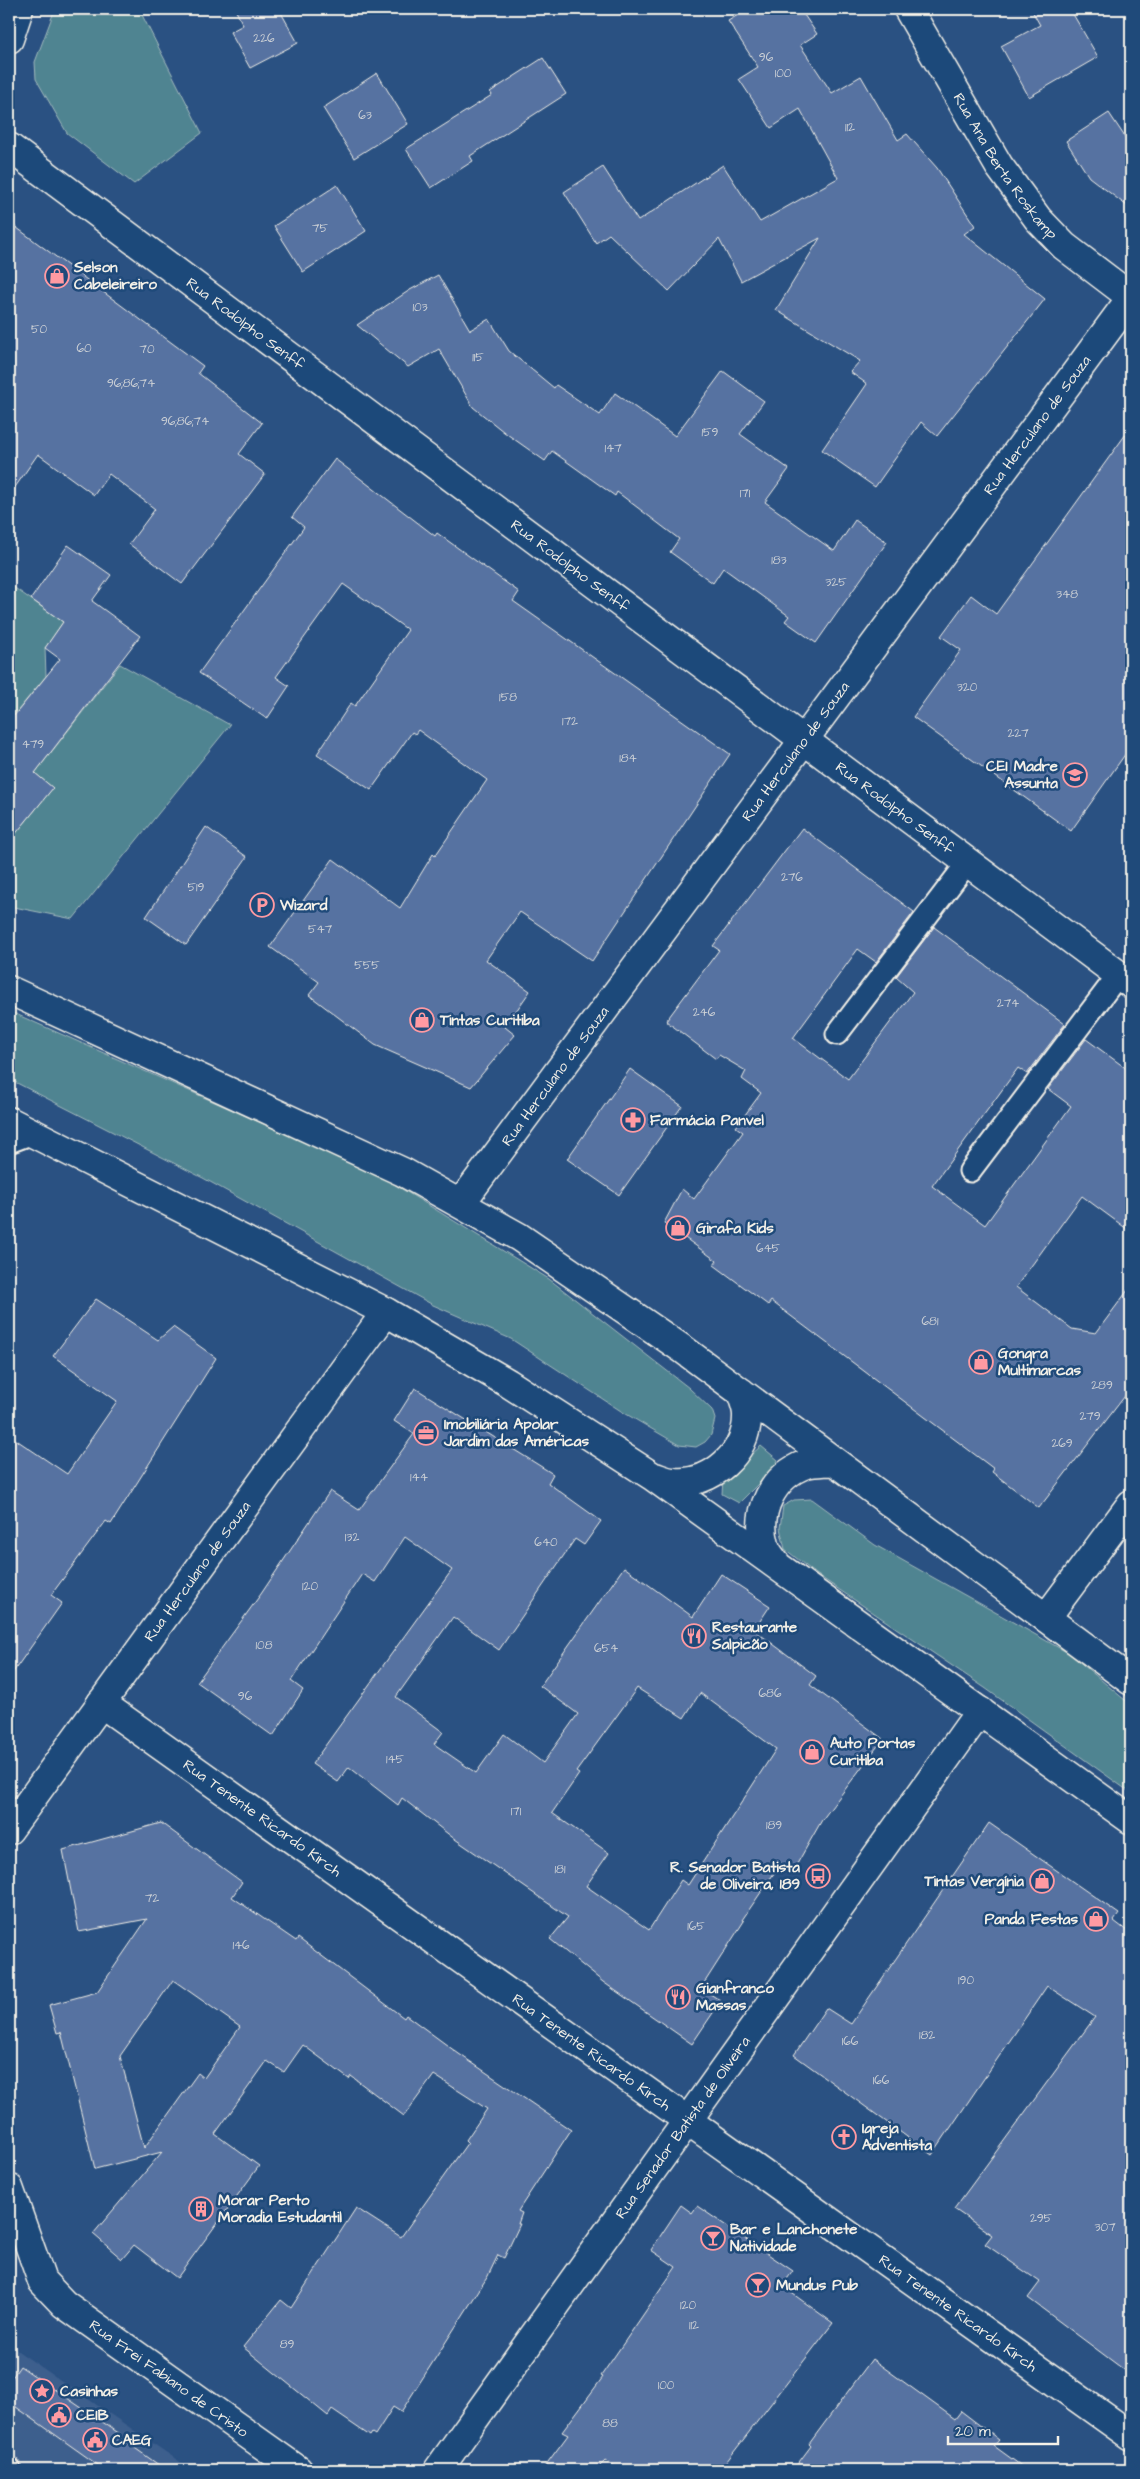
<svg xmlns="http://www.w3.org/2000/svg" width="1140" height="2479" viewBox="0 0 1140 2479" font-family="'Architects Daughter',sans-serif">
	<rect width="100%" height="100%" fill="#2a5182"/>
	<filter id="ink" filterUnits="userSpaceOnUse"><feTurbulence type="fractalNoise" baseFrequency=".02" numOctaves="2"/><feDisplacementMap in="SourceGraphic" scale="10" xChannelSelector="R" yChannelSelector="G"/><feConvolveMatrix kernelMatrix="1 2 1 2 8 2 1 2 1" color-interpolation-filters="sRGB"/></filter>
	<g filter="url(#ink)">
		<path fill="#3c5e8d" d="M9,2345L192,2470H9Z"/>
		<path fill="#508491" stroke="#a2babc" d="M55,9H139L202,133L134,184L67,133L36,79L35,62Z
			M9,584L63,622L45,648L46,676L14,715L9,711Z
			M120,664L230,725L73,919L9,906V814L23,825L53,788L35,773Z
			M9,1011L379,1175L549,1279L689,1388L712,1410L715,1419L711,1435L705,1442L696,1447L679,1445L621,1411L511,1339L433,1305L203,1178L9,1079Z
			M761,1446L778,1460L774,1468L739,1503L722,1494L723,1480Z
			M812,1499L875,1545L1070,1654L1131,1705V1793L985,1688L816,1574L785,1549L780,1528L783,1506L794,1500Z"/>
		<path fill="#5772a1" stroke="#f4f1e8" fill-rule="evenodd" d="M235,9H279L298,43L250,68L230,32L243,25Z
			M748,9H800L817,34L800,45L832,93L861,76L898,140L907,134L937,168L975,226L964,234L1045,299L937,436L921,422L875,487L822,450L867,384L850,372L860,361L776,310L820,238L741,281L719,239L669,291L609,234L596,243L564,192L603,167L638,221L723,165L760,222L838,178L800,109L771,128L739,79L758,67L728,21Z
			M1031,9H1070L1098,57L1029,97L1001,46L1040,25Z
			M543,58L566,94L470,156L473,161L431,188L406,149L492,95L490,92Z
			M377,73L408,124L354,158L323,108Z
			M1109,113L1131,146V209L1089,177L1066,141Z
			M337,185L366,231L303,272L274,226Z
			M9,222L203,366L198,373L262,423L239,454L265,474L182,584L129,544L155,509L109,474L94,495L38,454L9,496Z
			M438,275L470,330L489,319L509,351L554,388L556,385L600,415L615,393L675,436L723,371L764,401L740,434L789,469L765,502L834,551L855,520L887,542L816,643L785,621L789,616L723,568L713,583L670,552L679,539L617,492L615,496L552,451L545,461L504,432L473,407L439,349L408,367L357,325L410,290Z
			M1131,427V746L1071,831L913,717L961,650L941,636L971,595L996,614Z
			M335,459L435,536L437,533L519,592L513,601L730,754L592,961L520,912L486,960L530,991L505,1027L515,1035L471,1087L375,1045L309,995L319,982L270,947L333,859L400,908L433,854L435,856L487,780L418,730L415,734L412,732L371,790L317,754L351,703L355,706L408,630L343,584L276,677L289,686L267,719L199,673L304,527L292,517Z
			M68,545L111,575L92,601L140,636L35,773L53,788L9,842V722L60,659L45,648L63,622L31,599Z
			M206,827L247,857L186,945L146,917Z
			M802,828L914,912L876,962L858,949L793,1038L848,1079L913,992L896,977L934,927L1065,1024L1027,1074L1018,1068L932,1186L985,1225L1071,1106L1048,1089L1086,1039L1131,1072V1232L1082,1196L1016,1287L1072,1329L1096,1333L1131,1286V1388L1039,1508L992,1472L994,1469L771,1301L768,1305L714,1265L717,1261L664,1223L682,1189L694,1199L743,1132L736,1127L761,1093L742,1079L746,1071L719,1055L716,1059L666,1021L719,950L713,946Z
			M630,1069L682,1106L619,1195L567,1159Z
			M96,1299L158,1340L173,1327L216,1358L111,1524L106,1521L51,1595L62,1603L9,1678V1435L67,1474L117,1401L53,1356Z
			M415,1388L553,1474L548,1483L601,1521L584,1545L575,1539L499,1650L453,1617L396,1697L443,1732L434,1744L476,1773L504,1734L543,1763L578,1714L540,1686L624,1567L693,1617L721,1574L770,1606L754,1630L816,1676L810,1685L883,1739L822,1820L793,1871L781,1863L742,1920L744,1921L701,1988L721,2001L692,2044L603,1982L550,1939L568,1917L452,1837L402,1798L398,1805L349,1767L338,1782L312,1764L452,1570L405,1537L375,1582L362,1574L291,1681L303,1690L273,1736L197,1682L261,1594L330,1491L359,1510L414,1434L394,1421ZM637,1688L684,1718L700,1693L776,1749L688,1885L681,1880L649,1930L586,1886L609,1853L552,1813L579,1774L576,1772Z
			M161,1823L242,1882L232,1897L296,1941L298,1938L404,2018L406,2015L459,2054L571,2130L518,2211L522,2213L518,2224H520L504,2258L498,2255L488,2276L401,2412L393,2407L375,2435L372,2433L370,2436L332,2410L328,2416L243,2347L281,2300L291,2308L356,2208L401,2237L468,2142L466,2140L487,2109L434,2075L404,2116L351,2076L349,2079L303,2045L284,2072L267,2061L215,2134L259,2166L177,2278L134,2245L122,2259L93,2234L162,2152L95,2169L61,2032L57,2033L49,2005L97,1992L147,1919L79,1932L63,1850ZM173,1980L240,2027L204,2078L198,2073L144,2148L120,2056Z
			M989,1823L1119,1914L1114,1921L1131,1934V2375L1028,2298L1040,2282L985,2244L992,2235L954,2209L1095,2017L1047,1986L932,2155L794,2055L826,2008L851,2024Z
			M681,2205L692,2213L697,2206L793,2271L782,2286L833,2323L720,2470H621L606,2460L596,2470H542L568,2435L562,2432L603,2377L601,2376L676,2267L651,2250Z
			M872,2359L955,2419L961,2411L999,2440L994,2446L1027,2470H793L811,2446L809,2444Z
			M20,2366L120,2434L119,2437L166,2470H105L9,2402V2382Z"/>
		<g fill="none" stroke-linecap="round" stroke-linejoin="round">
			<g stroke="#f4f1e8" stroke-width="25">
				<path id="service" d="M837,1034L968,862
					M9,1142L33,1133
					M970,1171L1119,974
					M9,2468L10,2470"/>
			</g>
			<g stroke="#f4f1e8" stroke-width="31">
				<g id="minor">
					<path id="s1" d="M908,9L999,166L1038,219L1064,246L1131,297"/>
					<path id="s2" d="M9,147L1131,984"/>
					<path id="s3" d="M461,1203L1131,298"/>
					<path d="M1046,1618L1131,1504"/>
					<path id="s4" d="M101,1703L1131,2436"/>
					<path id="s5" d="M9,1830L386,1312"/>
					<path id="s6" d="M9,2188L42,2281L64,2304L298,2470"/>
				</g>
			</g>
			<g stroke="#f4f1e8" stroke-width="31">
				<g id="tertiary">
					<path id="s7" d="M438,2470L980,1711"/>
				</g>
			</g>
			<g stroke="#f4f1e8" stroke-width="31">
				<path id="secondary" d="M9,39L19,9
					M9,990L403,1172L519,1237L684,1350L1131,1681
					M9,1121L386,1312L508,1383L652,1476L1131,1820
					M655,1477C661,1479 668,1482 674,1482C711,1485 748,1453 747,1415C747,1408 743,1399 741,1392
					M777,1565C773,1559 766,1552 765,1545C755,1511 773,1476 806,1464C814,1462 825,1462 833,1461"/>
			</g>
			<use href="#service" stroke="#1f4a7a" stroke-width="21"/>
			<use href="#minor" stroke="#1f4a7a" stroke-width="28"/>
			<use href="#tertiary" stroke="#1f4a7a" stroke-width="28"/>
			<use href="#secondary" stroke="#1f4a7a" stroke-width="28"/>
		</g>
	</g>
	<defs>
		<g id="shop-ring" transform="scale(1.25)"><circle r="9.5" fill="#1f4a7a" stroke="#ff9aa2" stroke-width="1.5"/><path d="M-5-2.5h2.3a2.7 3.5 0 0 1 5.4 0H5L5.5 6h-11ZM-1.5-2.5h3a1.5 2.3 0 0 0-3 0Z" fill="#ff9aa2"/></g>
		<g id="school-ring" transform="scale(1.25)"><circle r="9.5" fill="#1f4a7a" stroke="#ff9aa2" stroke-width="1.5"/><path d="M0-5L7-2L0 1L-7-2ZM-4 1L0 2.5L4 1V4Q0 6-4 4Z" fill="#ff9aa2"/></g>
		<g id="parking-ring" transform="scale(1.25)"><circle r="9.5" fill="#1f4a7a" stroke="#ff9aa2" stroke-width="1.5"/><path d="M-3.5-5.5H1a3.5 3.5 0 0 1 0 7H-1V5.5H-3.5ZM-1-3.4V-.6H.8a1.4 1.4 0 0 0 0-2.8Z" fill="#ff9aa2"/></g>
		<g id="pharmacy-ring" transform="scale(1.25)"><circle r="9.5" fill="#1f4a7a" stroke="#ff9aa2" stroke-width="1.5"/><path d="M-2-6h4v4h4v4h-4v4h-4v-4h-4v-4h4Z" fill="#ff9aa2"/></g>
		<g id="office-ring" transform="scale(1.25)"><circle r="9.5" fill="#1f4a7a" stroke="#ff9aa2" stroke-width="1.5"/><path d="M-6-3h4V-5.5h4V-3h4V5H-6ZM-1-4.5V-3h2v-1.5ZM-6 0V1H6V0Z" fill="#ff9aa2"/></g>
		<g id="restaurant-ring" transform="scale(1.25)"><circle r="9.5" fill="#1f4a7a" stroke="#ff9aa2" stroke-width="1.5"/><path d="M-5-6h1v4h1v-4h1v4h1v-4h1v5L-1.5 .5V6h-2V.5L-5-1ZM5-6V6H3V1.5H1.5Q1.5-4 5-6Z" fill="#ff9aa2"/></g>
		<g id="bus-ring" transform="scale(1.25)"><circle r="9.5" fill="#1f4a7a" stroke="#ff9aa2" stroke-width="1.5"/><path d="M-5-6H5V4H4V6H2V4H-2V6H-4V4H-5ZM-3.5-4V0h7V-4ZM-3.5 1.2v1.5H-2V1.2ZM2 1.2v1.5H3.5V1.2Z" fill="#ff9aa2"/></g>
		<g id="church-ring" transform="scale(1.25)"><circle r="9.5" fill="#1f4a7a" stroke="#ff9aa2" stroke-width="1.5"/><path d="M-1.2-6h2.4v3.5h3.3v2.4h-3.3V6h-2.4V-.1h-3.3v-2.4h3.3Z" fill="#ff9aa2"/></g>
		<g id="building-ring" transform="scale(1.25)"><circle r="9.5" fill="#1f4a7a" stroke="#ff9aa2" stroke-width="1.5"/><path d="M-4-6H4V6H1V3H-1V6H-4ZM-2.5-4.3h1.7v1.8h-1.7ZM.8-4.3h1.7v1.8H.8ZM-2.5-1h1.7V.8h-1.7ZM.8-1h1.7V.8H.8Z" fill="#ff9aa2"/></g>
		<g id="bar-ring" transform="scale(1.25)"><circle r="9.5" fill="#1f4a7a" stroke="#ff9aa2" stroke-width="1.5"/><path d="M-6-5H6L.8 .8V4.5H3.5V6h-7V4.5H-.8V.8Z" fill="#ff9aa2"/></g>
		<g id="sight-ring" transform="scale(1.25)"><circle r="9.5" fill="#1f4a7a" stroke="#ff9aa2" stroke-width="1.5"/><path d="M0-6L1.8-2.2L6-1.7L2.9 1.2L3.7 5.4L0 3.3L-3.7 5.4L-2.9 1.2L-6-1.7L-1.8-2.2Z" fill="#ff9aa2"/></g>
		<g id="civic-ring" transform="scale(1.25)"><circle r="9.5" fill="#1f4a7a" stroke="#ff9aa2" stroke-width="1.5"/><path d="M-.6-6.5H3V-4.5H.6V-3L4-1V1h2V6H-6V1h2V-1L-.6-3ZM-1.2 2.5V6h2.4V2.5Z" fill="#ff9aa2"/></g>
	</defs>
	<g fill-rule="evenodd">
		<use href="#shop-ring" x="57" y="276"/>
		<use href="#school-ring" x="1075" y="775"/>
		<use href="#parking-ring" x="262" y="905"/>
		<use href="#shop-ring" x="422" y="1020"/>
		<use href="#pharmacy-ring" x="633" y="1120"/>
		<use href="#shop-ring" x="678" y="1228"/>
		<use href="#shop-ring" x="981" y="1362"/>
		<use href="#office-ring" x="426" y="1433"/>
		<use href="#restaurant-ring" x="694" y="1636"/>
		<use href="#shop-ring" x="812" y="1752"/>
		<use href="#bus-ring" x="818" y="1876"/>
		<use href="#shop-ring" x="1042" y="1881"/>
		<use href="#shop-ring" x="1096" y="1919"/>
		<use href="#restaurant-ring" x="678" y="1997"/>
		<use href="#church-ring" x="844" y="2137"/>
		<use href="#building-ring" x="201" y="2209"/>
		<use href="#bar-ring" x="713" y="2238"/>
		<use href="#bar-ring" x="758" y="2285"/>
		<use href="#sight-ring" x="42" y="2391"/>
		<use href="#civic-ring" x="59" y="2415"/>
		<use href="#civic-ring" x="95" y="2440"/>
	</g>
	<g text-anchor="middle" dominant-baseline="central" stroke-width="5" stroke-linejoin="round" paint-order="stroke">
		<g font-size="12" fill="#cdd1d6">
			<text x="264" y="38">226</text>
			<text x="766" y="57">96</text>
			<text x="783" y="73">100</text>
			<text x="365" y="115">63</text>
			<text x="850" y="127">112</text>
			<text x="320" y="228">75</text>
			<text x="420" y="307">103</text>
			<text x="39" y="329">50</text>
			<text x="84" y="348">60</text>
			<text x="147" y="349">70</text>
			<text x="478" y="357">115</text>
			<text x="131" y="383">96;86;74</text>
			<text x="185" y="421">96;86;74</text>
			<text x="710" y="432">159</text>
			<text x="613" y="448">147</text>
			<text x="745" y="493">171</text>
			<text x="779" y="560">183</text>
			<text x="836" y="582">325</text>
			<text x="1067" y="594">348</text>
			<text x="967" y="687">320</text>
			<text x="508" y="697">158</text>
			<text x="570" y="721">172</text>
			<text x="1018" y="733">227</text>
			<text x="33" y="744">479</text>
			<text x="628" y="758">184</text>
			<text x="792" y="877">276</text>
			<text x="196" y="887">519</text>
			<text x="320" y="929">547</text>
			<text x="367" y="965">555</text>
			<text x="1008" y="1003">274</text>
			<text x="704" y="1012">246</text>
			<text x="768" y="1248">645</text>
			<text x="930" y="1321">681</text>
			<text x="1102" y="1385">289</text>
			<text x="1090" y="1416">279</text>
			<text x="1062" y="1443">269</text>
			<text x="419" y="1477">144</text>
			<text x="352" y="1537">132</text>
			<text x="546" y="1542">640</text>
			<text x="310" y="1586">120</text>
			<text x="264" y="1645">108</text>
			<text x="606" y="1648">654</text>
			<text x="770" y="1693">686</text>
			<text x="245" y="1696">96</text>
			<text x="395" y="1759">145</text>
			<text x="516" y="1811">171</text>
			<text x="774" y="1825">189</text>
			<text x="560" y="1869">181</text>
			<text x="152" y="1898">72</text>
			<text x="696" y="1926">165</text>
			<text x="241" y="1945">146</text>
			<text x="966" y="1980">190</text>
			<text x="927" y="2035">182</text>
			<text x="850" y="2041">166</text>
			<text x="881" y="2080">166</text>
			<text x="1041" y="2218">295</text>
			<text x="1105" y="2227">307</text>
			<text x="688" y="2305">120</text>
			<text x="694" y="2325">112</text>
			<text x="287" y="2344">89</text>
			<text x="666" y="2385">100</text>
			<text x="610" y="2423">88</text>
		</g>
		<g font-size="15" fill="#f4f1e8" stroke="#1f4a7a">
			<text stroke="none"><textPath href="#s1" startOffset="185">Rua Ana Berta Roskamp</textPath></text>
			<text stroke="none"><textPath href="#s2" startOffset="295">Rua Rodolpho Senff</textPath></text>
			<text stroke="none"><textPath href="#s3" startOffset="968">Rua Herculano de Souza</textPath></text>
			<text stroke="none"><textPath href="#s2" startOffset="700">Rua Rodolpho Senff</textPath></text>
			<text stroke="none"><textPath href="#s3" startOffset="562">Rua Herculano de Souza</textPath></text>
			<text stroke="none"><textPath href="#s2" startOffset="1105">Rua Rodolpho Senff</textPath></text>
			<text stroke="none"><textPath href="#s3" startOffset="158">Rua Herculano de Souza</textPath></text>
			<text stroke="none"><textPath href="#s5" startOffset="320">Rua Herculano de Souza</textPath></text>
			<text stroke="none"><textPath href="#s4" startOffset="198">Rua Tenente Ricardo Kirch</textPath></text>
			<text stroke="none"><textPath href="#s4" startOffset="602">Rua Tenente Ricardo Kirch</textPath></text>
			<text stroke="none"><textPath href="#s7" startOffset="421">Rua Senador Batista de Oliveira</textPath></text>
			<text stroke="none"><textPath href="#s4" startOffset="1052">Rua Tenente Ricardo Kirch</textPath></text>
			<text stroke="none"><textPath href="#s6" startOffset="259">Rua Frei Fabiano de Cristo</textPath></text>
		</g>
		<g font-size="15" font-weight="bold" fill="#f4f1e8" stroke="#1f4a7a" text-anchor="start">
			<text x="74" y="267">Selson<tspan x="74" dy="17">Cabeleireiro</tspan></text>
			<text x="1058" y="766" text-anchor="end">CEI Madre<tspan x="1058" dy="17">Assunta</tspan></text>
			<text x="280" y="905">Wizard</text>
			<text x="440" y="1020">Tintas Curitiba</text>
			<text x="650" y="1120">Farmácia Panvel</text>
			<text x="696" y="1228">Girafa Kids</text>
			<text x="998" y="1353">Gongra<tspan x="998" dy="17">Multimarcas</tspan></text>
			<text x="444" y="1424">Imobiliária Apolar<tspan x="444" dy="17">Jardim das Américas</tspan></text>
			<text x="712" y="1627">Restaurante<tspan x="712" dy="17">Salpicão</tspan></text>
			<text x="830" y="1743">Auto Portas<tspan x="830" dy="17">Curitiba</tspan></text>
			<text x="800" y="1867" text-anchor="end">R. Senador Batista<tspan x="800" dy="17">de Oliveira, 189</tspan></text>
			<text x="1024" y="1881" text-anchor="end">Tintas Vergínia</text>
			<text x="1078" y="1919" text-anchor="end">Panda Festas</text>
			<text x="696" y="1988">Gianfranco<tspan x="696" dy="17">Massas</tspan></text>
			<text x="862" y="2128">Igreja<tspan x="862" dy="17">Adventista</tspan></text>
			<text x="218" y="2200">Morar Perto<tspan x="218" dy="17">Moradia Estudantil</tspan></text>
			<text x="730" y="2229">Bar e Lanchonete<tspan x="730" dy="17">Natividade</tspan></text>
			<text x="776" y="2285">Mundus Pub</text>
			<text x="60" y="2391">Casinhas</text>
			<text x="76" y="2415">CEIB</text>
			<text x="112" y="2440">CAEG</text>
		</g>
	</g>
	<rect width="1140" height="2479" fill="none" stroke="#1f4a7a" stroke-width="30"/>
	<rect x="15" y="15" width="1110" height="2449" fill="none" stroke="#f4f1e8" stroke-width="2" filter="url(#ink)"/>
	<path d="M948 2436v8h110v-8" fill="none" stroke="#f4f1e8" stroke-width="2.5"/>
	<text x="955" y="2436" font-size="15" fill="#f4f1e8" stroke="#1f4a7a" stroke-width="4" paint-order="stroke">20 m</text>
</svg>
